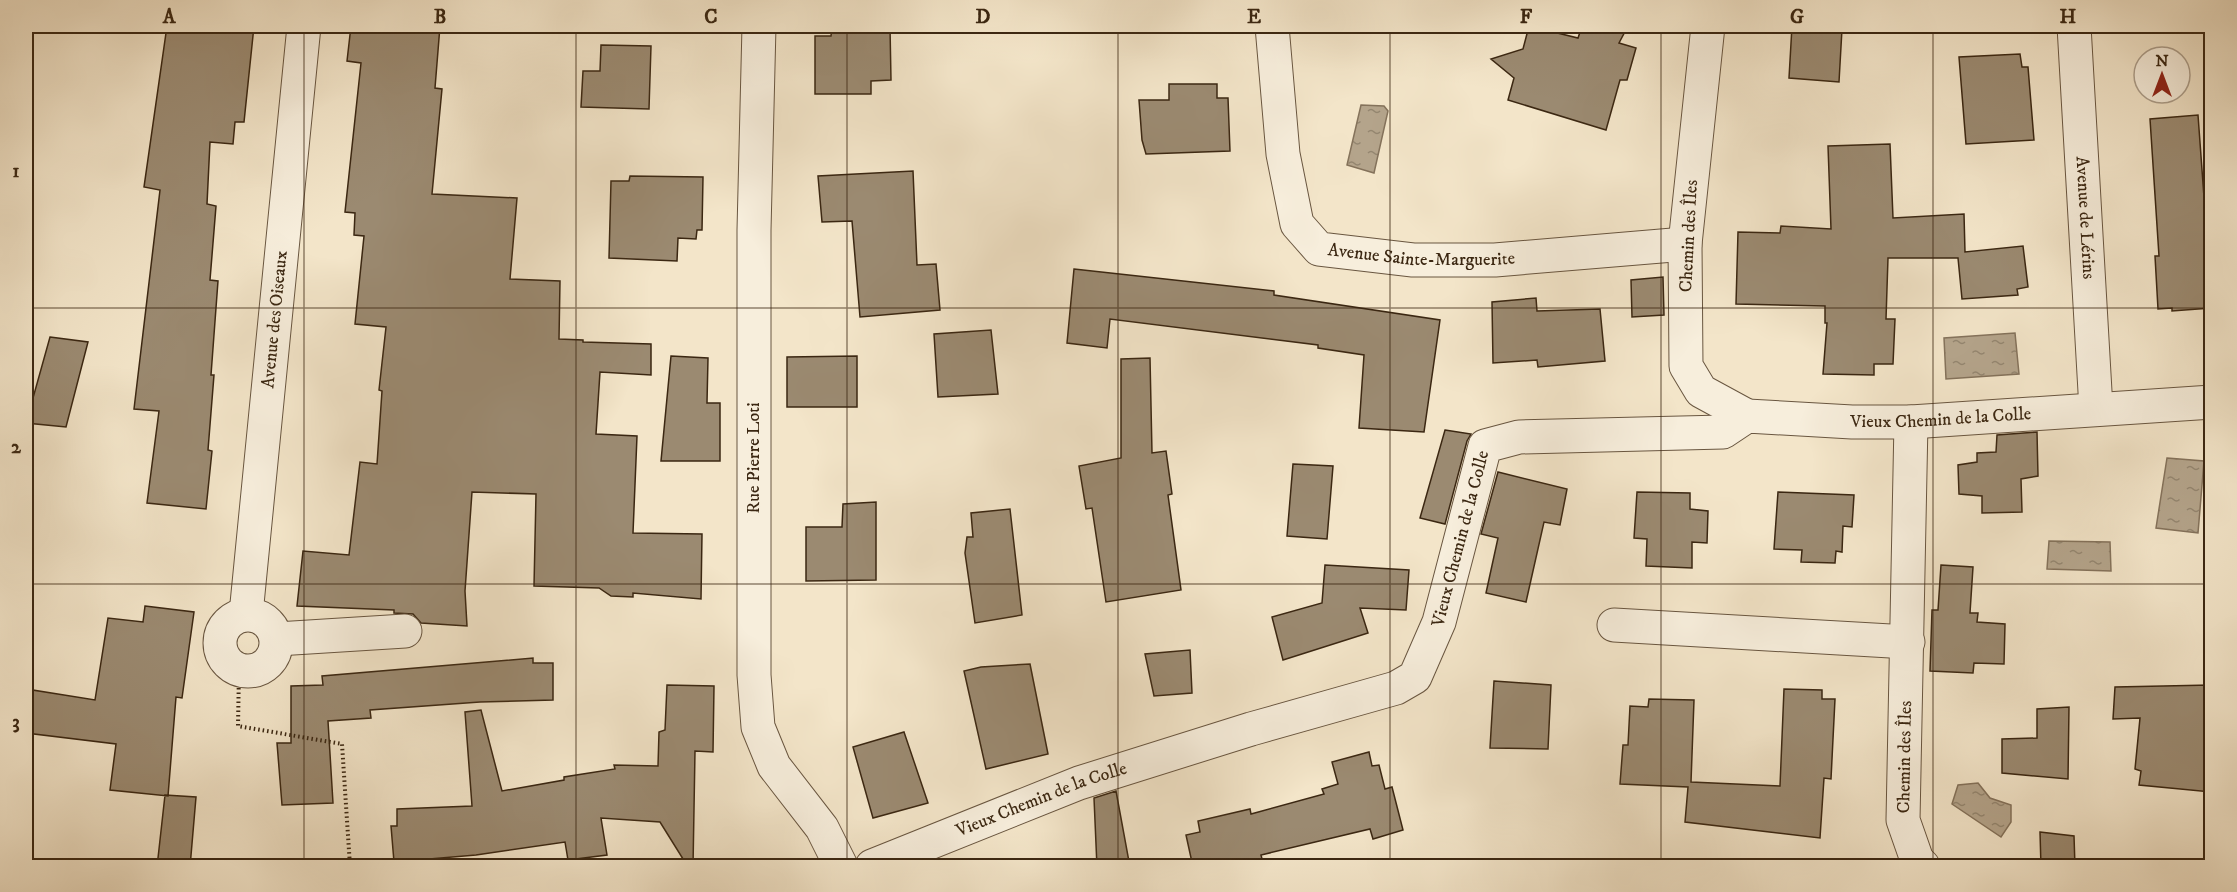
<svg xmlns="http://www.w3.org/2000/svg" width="2237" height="892" viewBox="0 0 2237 892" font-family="'IM FELL DW Pica',serif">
	<defs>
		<pattern id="water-ripples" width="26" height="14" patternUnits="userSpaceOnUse" patternTransform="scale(1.5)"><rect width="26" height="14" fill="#b4a48b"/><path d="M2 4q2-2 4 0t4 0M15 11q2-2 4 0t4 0" fill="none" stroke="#948670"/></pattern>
	</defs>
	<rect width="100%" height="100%" fill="#f3e5c9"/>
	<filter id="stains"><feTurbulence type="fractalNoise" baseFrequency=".00333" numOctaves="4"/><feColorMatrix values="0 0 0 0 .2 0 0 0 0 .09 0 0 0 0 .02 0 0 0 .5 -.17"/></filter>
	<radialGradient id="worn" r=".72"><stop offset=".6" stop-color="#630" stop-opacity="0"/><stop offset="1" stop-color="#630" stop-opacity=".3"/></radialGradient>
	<path fill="url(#water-ripples)" stroke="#84725b" stroke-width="1.5" d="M1361,105L1384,106L1388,111L1374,173L1347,165Z
		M2015,333L2019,374L1946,379L1944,338Z
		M2167,458L2204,461L2198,533L2156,528Z
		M2049,541L2110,542L2111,571L2047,569Z
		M1978,783L1990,798L2011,805V822L2001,837L1952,804L1958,785Z"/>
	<path fill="#9b8a71" stroke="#3b2712" stroke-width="1.5" d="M167,26H254L244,122H235L233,144L210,142L207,204L216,206L210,280L218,281L211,375H214L208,450L212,451L206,509L147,503L159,411L134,409L160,190L144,187Z
		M351,26H440L435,88L442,89L432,194L517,198L510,279L560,281L559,339L583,340V342L651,344V375L600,372L596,434L637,436L633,533L702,534L701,599L633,593V597L611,596L599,588L534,586L536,494L472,492L465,591L467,626L421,623L413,614L394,613V610L297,606L303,551L349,555L360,462L377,464L382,391L379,390L386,327L355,324L364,236L354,235L355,213L345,212L361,63L347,61Z
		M1529,26L1578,38L1582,26H1628L1619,43L1636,48L1627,80H1620L1606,130L1508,100L1514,78L1491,59L1523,49Z
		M1792,26L1842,29L1839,82L1789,78Z
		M832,27H890L891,80L871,81V94H815V36H831Z
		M601,45L651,46L649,109L581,107L583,71H600Z
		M2020,54L2022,67H2028L2034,140L1966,144L1959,57Z
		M1169,84H1217V98H1228L1230,151L1146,154L1142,140L1139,100H1169Z
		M2198,115L2208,252H2211V308L2172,311V308L2158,309L2155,256H2159L2150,119Z
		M1890,144L1893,218L1964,214L1965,252L2023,246L2028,287L2017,289L2018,295L1962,299L1958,258H1888L1886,319H1895L1893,364H1874V375L1823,374L1827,323H1825V306L1736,304L1738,232L1780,233L1781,226L1831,229L1828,146Z
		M913,171L917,265L936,264L940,310L860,317L852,221L822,222L818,176Z
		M630,176L703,177L702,230H697L696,239L678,238L677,261L609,258L611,181H629Z
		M1074,269L1274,291V295L1440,320L1424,432L1359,428L1364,355L1318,348V345L1110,319L1107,348L1067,343Z
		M1663,277L1664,315L1632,317L1631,280Z
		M1536,298L1537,311L1600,309L1605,361L1538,367L1537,360L1493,363L1492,302Z
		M991,330L998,394L938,397L934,334Z
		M50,337L88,342L66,427L26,423Z
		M671,356L708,358L707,403H720V461H661Z
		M857,356V407H787V357Z
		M1150,358L1152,453L1166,451L1172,494L1168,495L1181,590L1106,602L1092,508L1086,509L1079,466L1121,458V359Z
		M1445,430L1471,434L1467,441L1445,524L1420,518Z
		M2037,432L2038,476L2021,479L2022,512L1982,513V496L1959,494L1958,465L1977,462V453L1996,452L1997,435Z
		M1293,464L1333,466L1327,539L1287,536Z
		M1498,472L1567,489L1560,525L1544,522L1526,602L1486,593L1498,538L1481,534Z
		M1637,492L1690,493V509L1708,511L1707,543L1692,542V568L1646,566L1647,539L1634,538Z
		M1778,492L1854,495L1852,527L1843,526L1842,552L1836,551L1835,563L1801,562L1802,550L1774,549Z
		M876,502V580L806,581V527H842L843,504Z
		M1010,509L1022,615L975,623L965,553L967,537H973L971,513Z
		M1325,565L1409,570L1406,610L1360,608L1368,633L1283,660L1272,617L1322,603Z
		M1941,565L1973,567L1970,613H1978L1977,622L2005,624L2004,664L1974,663L1973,673L1930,671L1932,610H1938Z
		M145,606L194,612L182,698L176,697L168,796L110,790L116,744L26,733V689L95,700L108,618L143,622Z
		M1190,650L1192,693L1154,696L1145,654Z
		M533,658V663H553V700L480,702L370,710L371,718L328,721L333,803L282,805L277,743H291V686L323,685L322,676Z
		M1030,664L1048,754L986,769L964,671L981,667Z
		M1494,681L1551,685L1548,749L1490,748Z
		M667,685L714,686L713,752L695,751L693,867H688L660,822L601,818L607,855L568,860L565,842L476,855L394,862L391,826H397V809L472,806L465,712L481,710L502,791L564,780V777L615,769L614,765L658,766L659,732L665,730Z
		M2211,685V792L2139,785L2141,771L2135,769L2140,718L2113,719L2115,687Z
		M1784,689L1822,690V699H1835L1831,779L1824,778L1820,838L1685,822L1688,787L1620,784L1623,745H1628L1630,706L1648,707L1649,699L1694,700L1691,782L1780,786Z
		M2069,707L2068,779L2002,773V739L2037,738V709Z
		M904,732L928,803L873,818L853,747Z
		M1369,752L1372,766L1379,765L1385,789L1392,787L1403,830L1373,839L1370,829L1261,855L1264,867H1193L1186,835L1200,832L1198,821L1250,809L1251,814L1324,794L1322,789L1338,784L1332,762Z
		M1116,791L1130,867H1097L1094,798Z
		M165,795L196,797L190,867H157Z
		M2040,832L2074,836L2075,867H2041Z"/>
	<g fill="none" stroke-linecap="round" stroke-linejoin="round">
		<g stroke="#695640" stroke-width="35">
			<g id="minor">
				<path d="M759,26L754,230V675L758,727L774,766L822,828L841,866"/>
				<path id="s1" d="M1272,26L1283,154L1297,224L1319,249L1413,260H1495L1685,244"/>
				<path d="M1708,26L1685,244L1686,366L1701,391L1747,416"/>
				<path id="s2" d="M2074,26L2096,409"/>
				<path d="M1911,422L1903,820L1917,860L1923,866"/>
				<path id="s3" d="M246,614L304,26"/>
				<circle cx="248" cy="643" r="28"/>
				<path d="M1614,625L1908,642"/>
				<path d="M277,639L405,631"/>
				<path id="s4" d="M872,866L1079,783L1251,729L1396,688L1415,677L1439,622L1485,446L1519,437L1723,432L1747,416L1852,422H1911L2212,402"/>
			</g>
		</g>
		<path stroke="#3b2712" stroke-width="4" stroke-dasharray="1.5 3" stroke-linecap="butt" d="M239,670L238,726L342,744L350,866"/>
		<use href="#minor" stroke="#f7eedc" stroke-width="33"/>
	</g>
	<path fill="none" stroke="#3b2712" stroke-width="1.5" stroke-opacity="0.55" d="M304,26V866M576,26V866M847,26V866M1118,26V866M1390,26V866M1661,26V866M1933,26V866M26,308H2212M26,584H2212"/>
	<g text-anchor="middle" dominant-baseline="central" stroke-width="4.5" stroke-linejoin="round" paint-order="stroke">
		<g font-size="18" fill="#3b2712" stroke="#f7eedc">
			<text stroke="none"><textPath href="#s2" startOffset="192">Avenue de Lérins</textPath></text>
			<text transform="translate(1689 236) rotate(-87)">Chemin des Îles</text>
			<text stroke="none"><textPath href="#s1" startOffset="336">Avenue Sainte-Marguerite</textPath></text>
			<text stroke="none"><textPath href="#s3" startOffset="296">Avenue des Oiseaux</textPath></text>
			<text stroke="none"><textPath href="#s4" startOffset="1280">Vieux Chemin de la Colle</textPath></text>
			<text transform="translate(754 458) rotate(-90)">Rue Pierre Loti</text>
			<text stroke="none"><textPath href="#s4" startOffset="722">Vieux Chemin de la Colle</textPath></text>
			<text transform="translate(1905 757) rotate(-89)">Chemin des Îles</text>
			<text stroke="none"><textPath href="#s4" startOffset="182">Vieux Chemin de la Colle</textPath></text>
		</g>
	</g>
	<rect width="2237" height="892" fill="none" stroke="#f3e5c9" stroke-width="66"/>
	<g transform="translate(2162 75)"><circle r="28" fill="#f7eedc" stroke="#ac9e8b" stroke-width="1.5"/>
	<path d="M0-4.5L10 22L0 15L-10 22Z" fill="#8f2418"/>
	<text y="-9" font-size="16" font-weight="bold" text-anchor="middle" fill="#3b2712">N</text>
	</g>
	<rect x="33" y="33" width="2171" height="826" fill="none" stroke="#3b2712" stroke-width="2"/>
	<g font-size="20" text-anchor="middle" font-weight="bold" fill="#3b2712">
		<text x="169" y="23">A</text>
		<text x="440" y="23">B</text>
		<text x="711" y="23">C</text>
		<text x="983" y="23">D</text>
		<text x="1254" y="23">E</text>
		<text x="1526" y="23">F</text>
		<text x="1797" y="23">G</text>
		<text x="2068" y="23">H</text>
		<text x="16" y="177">1</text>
		<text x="16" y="453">2</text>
		<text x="16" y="728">3</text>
	</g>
	<rect width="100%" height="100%" filter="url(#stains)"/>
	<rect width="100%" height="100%" fill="url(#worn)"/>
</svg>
